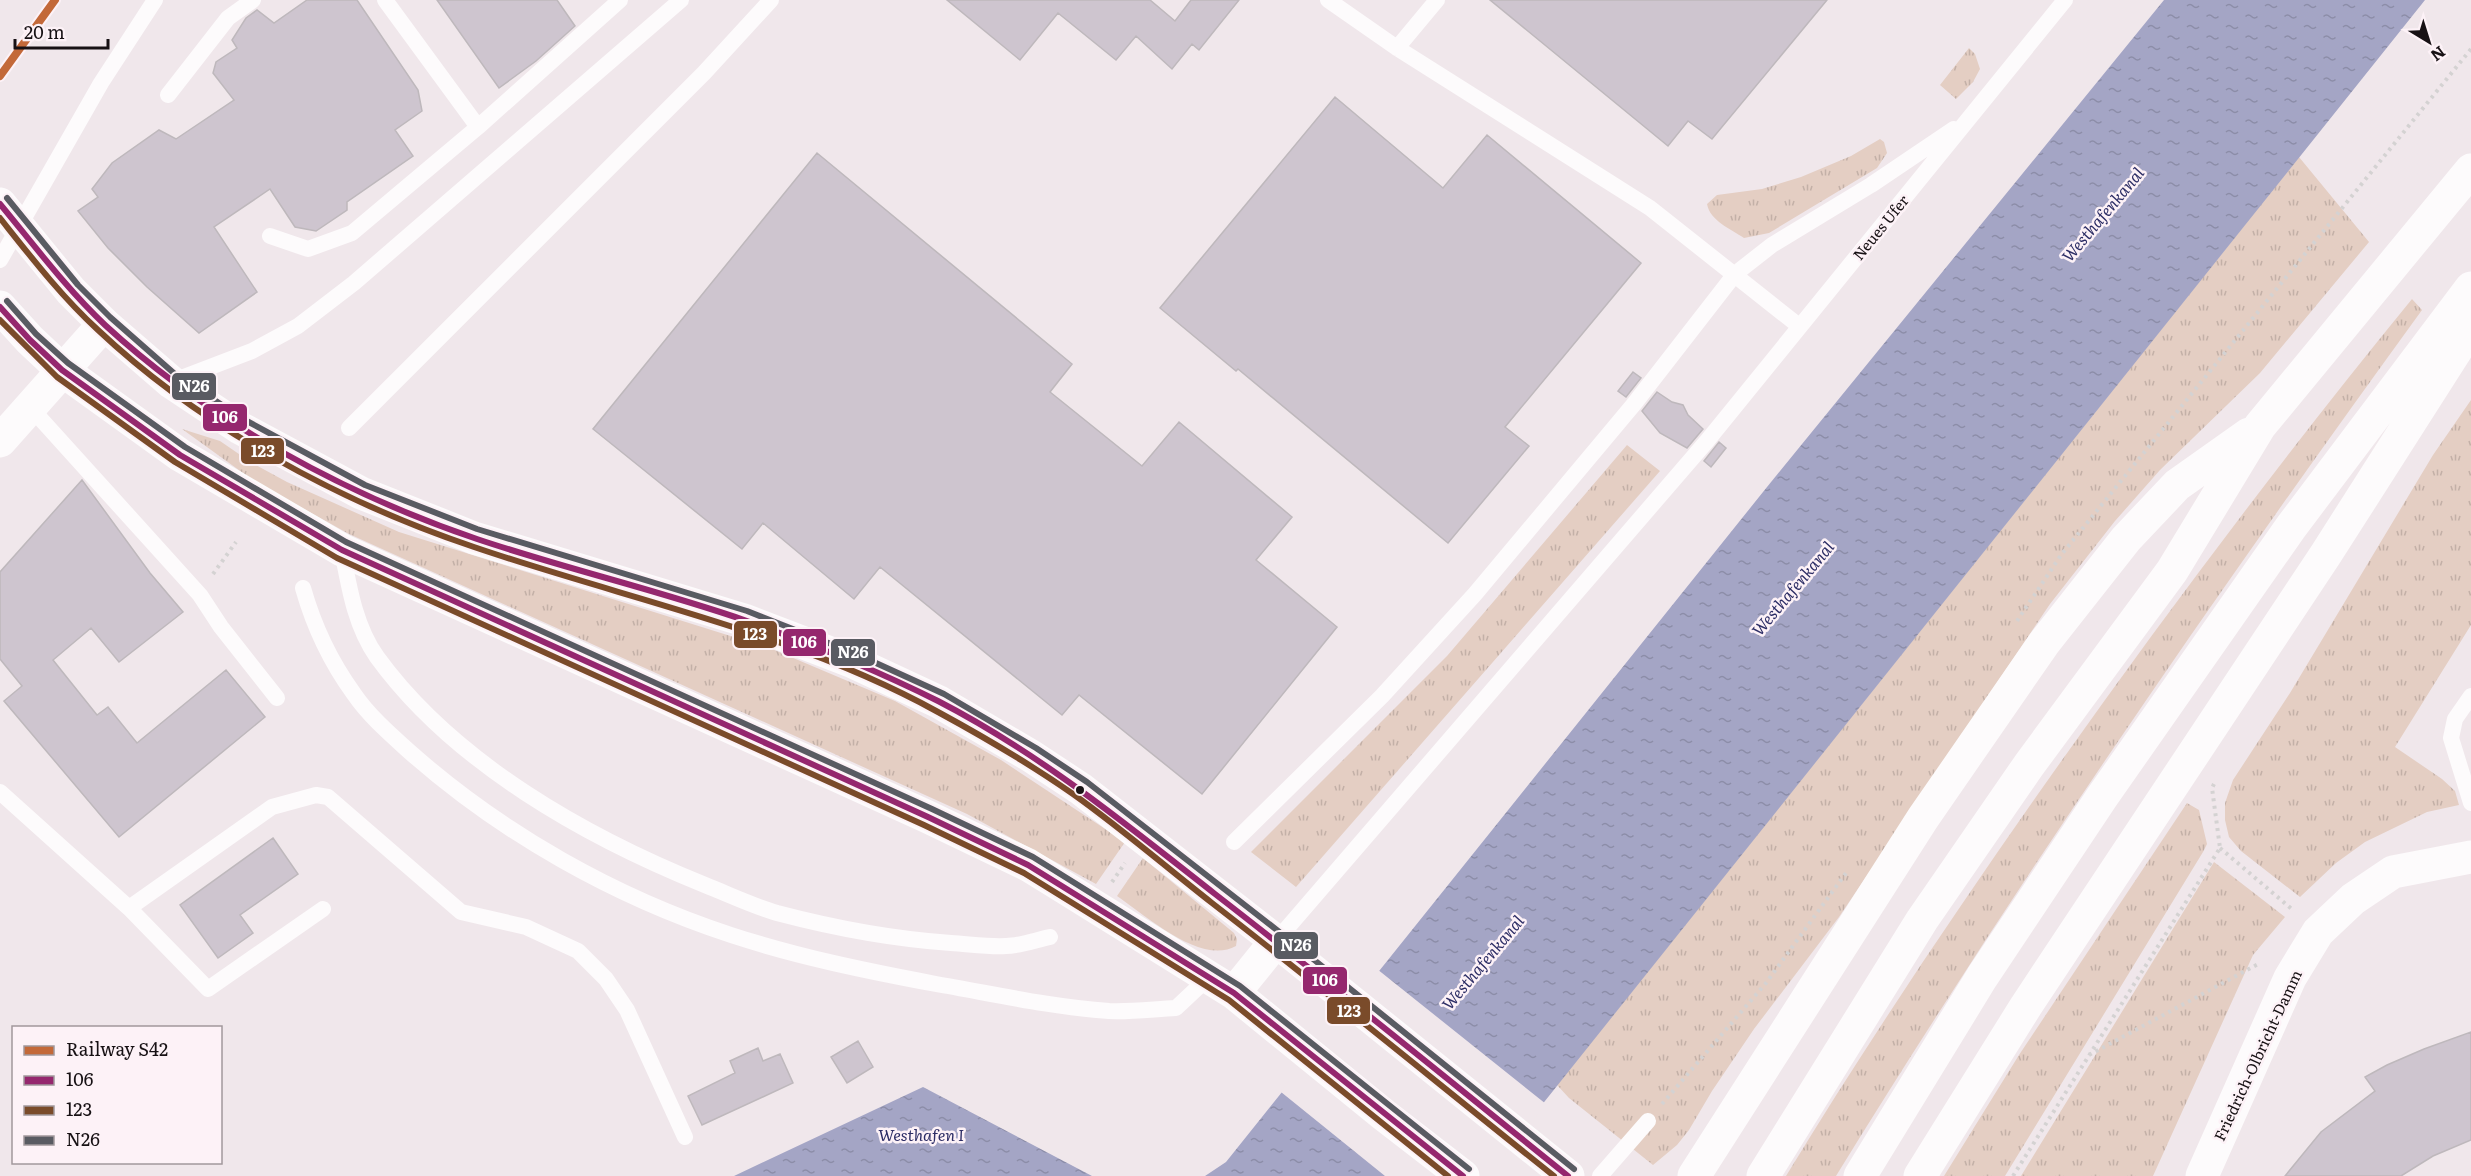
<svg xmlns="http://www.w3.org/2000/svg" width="2471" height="1176" viewBox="0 0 2471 1176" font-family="Literata,serif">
	<defs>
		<pattern id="grass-tufts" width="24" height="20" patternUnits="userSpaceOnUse" patternTransform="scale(1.5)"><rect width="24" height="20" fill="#e4cec3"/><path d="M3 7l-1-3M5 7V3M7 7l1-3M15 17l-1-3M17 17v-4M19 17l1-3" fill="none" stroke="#c3b0a7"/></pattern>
		<pattern id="water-ripples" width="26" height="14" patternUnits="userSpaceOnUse" patternTransform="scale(1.5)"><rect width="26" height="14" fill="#a4a5c5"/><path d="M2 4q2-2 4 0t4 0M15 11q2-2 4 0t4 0" fill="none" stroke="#8c8da8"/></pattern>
	</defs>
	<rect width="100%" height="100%" fill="#f0e7eb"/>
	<path fill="url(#grass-tufts)" d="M1969,48L1975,54L1980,69L1973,82L1956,99L1940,85Z
		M1880,139L1884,142L1887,153L1877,168L1769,233L1744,238C1731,229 1710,221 1707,204L1717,195L1762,189L1801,177L1851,156Z
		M2299,157L2369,242L2260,373L2160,470L2115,521L2050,604L1839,917L1754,1029L1712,1091L1689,1130L1677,1145L1653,1165L1569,1098L1557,1085Z
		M2412,299L2422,310C2217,592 2019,879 1836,1176H1786C1867,1043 1954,914 2043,787C2160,621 2283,457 2412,299Z
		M2471,400V625L2395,747L2442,779L2455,791L2459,805L2427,812L2365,842L2336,863L2300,897L2241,851L2229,837L2225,820V803L2233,780L2290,693L2433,455Z
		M182,429L220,441L252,463L287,482L399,532L772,649L895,701L1001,760L1125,842L1096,884L967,814L349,534L254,481Z
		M1627,445L1660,471L1296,887L1251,852L1447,656Z
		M2187,803L2199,810L2207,844L2203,852L2005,1176H1944L2019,1055Z
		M1143,858L1234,933L1237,939L1236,946C1201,966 1145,915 1117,896Z
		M2214,862L2285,917L2253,955L2153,1176H2021Z"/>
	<path fill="url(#water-ripples)" d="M2164,0H2425L1485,1176H1205L1226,1162L1767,487Z
		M923,1087L1092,1176H734Z"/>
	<path fill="#f0e7eb" d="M1377,969L1546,1104L1488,1176H1385L1281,1092L1274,1099Z"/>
	<path fill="#cec5cf" stroke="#beb8bc" stroke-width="1.5" d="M307,0H357L418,90L422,111L395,130L413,156L347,202V210L316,231L295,227L270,189L214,227L257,292L199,333L147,287L108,248L78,211L98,197L92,189L112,163L159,130L176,139L234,100L213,73L216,62L237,48L232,40L246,18L257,10L274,23Z
		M437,0H557L575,26L536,61L499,88Z
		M947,0H1150L1175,21L1191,0H1239L1199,50L1192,44L1172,69L1136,36L1116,60L1058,13L1020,60Z
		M1490,0H1827L1712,139L1688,121L1668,146Z
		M1335,97L1443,188L1487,135L1641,263L1505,427L1529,446L1448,543L1238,369L1236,371L1160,308Z
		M817,153L1072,364L1050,392L1142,466L1179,422L1292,517L1256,560L1337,627L1202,794L1079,695L1062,715L880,567L854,599L763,523L742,549L593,429Z
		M1633,372L1641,378L1626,397L1618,391Z
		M1657,392L1672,402L1683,405L1688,415L1703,429L1687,448L1660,433L1642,411Z
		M1719,442L1726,448L1711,467L1704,461Z
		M82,480L150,573L183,612L119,662L91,628L53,660L97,715L108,707L137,743L226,670L265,717L119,837L4,701L22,686L0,659V572Z
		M273,838L298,874L240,915L253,933L218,958L180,905Z
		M2471,1032V1140L2433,1156L2401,1176H2285L2321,1132L2375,1091L2365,1077L2387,1065L2424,1049Z
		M858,1041L873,1067L847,1083L831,1057Z
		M758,1048L763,1061L780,1054L793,1083L702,1125L688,1096L735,1073L730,1061Z"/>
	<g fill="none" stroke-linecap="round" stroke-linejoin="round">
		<path stroke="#d4d2d2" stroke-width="4" stroke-dasharray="3 4.5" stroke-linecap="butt" d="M213,574L236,542
			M2017,621L2061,555L2471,49
			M2220,848L2294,911
			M1112,882L1125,863
			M2089,1055L2260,963
			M1662,1104L1766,983L1846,873
			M2013,1176L2220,848L2212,788L2214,784"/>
		<path stroke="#fdfbfc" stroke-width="16" d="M385,0L478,127
			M1328,0L1397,48L1650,208L1799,326
			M1397,48L1437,0
			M168,95L228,18L253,0
			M270,236L308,249L352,233L478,127L620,0
			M0,260L101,83L155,0
			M171,382L252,351L298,326L354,283L681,0
			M30,407L200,595L221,627L277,698
			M349,428L704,73L771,0
			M342,550C349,587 355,626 377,657C454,763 586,837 705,885C728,894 753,906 777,913C834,928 893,939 951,943C969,944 988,947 1006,946C1020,946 1036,940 1050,937
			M303,588C314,627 330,661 354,694C369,716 391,735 411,753C503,834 615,897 731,935C798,957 867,971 936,984C994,994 1051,1007 1109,1011C1131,1012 1154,1009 1176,1008L1209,977
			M2471,696L2455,719L2451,738L2471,803
			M0,792L129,908L208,989L323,909
			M1234,842L1382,696L1475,594L1634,404L1735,274L1772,245L1871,185L1954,129
			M129,908L272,807L316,795L328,797L461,912L526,927L578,951L606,979L627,1010L685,1137
			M1276,941L1707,441L2065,0
			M1600,1176L1648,1121"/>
		<path stroke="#fdfbfc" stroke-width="33" d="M0,441L104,324"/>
		<path stroke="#fdfbfc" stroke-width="33" d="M2202,1176L2290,978L2318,932L2353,899L2393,872L2471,857"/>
		<path stroke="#fdfbfc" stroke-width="33" d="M0,204L71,291L104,324L171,382L240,428L361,493L474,538L744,620L851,661L939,702L1031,756L1081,789L1276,941L1568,1176
			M0,307L30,340L62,370L180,455L342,550L928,817L1028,865L1054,881L1234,993L1384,1115L1463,1176
			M1234,993L1276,941"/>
		<path stroke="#fdfbfc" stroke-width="33" d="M1694,1176L1923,818L2044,643L2126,539L2177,485L2249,434
			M1763,1176L1922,920L2029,765L2172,571L2260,426L2471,170
			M1860,1176L1982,977L2102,797L2291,527L2471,288
			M1920,1176L2026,1006L2326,554L2469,330L2471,322"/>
		<g stroke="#fdf2f7" stroke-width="10">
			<path id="bus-1" d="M0,204C34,245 66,288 105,325C208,420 344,494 477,539C566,569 658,590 747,621C812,644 876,670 938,701C1039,753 1126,824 1215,894C1334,986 1451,1082 1568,1176
				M0,307L30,340L62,370L180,455L342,550L928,817L1028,865L1234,993L1463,1176"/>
		</g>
		<g stroke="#fdf2f7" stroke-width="10">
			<path id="bus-2" d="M0,218C31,257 61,296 98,330C201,427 340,502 474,547C629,600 793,632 938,712C984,737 1030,764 1073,794C1121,828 1166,867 1212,903C1327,992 1440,1085 1554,1176
				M0,320L57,377L175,462L337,558L924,825L1024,873L1229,1000L1448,1176"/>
		</g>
		<g stroke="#fdf2f7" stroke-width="10">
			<path id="bus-3" d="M7,198L78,285L110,317L176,375L245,420L365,485L477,529L747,611L854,653L944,694L1036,748L1087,782L1282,934L1574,1169
				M7,301L36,334L68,363L185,447L346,542L932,809L1033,857L1240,986L1469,1169"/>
		</g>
		<use href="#bus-1" stroke="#95276e" stroke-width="6"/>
		<use href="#bus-2" stroke="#7a4b2a" stroke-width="6"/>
		<use href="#bus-3" stroke="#595b62" stroke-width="6"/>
		<g stroke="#fdf2f7" stroke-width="12">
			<path id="rail-1" d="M0,76L55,0"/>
		</g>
		<use href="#rail-1" stroke="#c36939" stroke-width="8"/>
	</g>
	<circle fill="#171114" stroke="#fdf2f7" stroke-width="2" cx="1080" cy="790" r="5"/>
	<g text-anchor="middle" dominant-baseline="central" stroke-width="5" stroke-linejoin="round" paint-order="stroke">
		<g font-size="15" fill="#171114" stroke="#fdf2f7">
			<text transform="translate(1880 227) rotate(-51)">Neues Ufer</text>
			<text transform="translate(2257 1055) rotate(-65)">Friedrich-Olbricht-Damm</text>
		</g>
		<g font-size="16" font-style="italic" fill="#2c2d65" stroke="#fdf2f7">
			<text transform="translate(2102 214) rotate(-50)">Westhafenkanal</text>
			<text transform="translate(1792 588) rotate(-50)">Westhafenkanal</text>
			<text transform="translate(1482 962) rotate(-50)">Westhafenkanal</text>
			<text x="921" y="1134">Westhafen I</text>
		</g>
	</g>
	<g stroke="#fdf2f7" stroke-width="2">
		<rect x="171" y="372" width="46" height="29" rx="6" fill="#595b62"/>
		<rect x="202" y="403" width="46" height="29" rx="6" fill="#95276e"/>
		<rect x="240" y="437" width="45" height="28" rx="6" fill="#7a4b2a"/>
		<rect x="733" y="620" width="45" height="29" rx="6" fill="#7a4b2a"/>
		<rect x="782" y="628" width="45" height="29" rx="6" fill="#95276e"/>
		<rect x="830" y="638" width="46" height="29" rx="6" fill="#595b62"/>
		<rect x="1273" y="931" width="46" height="29" rx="6" fill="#595b62"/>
		<rect x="1302" y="966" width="46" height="29" rx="6" fill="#95276e"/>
		<rect x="1326" y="996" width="45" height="29" rx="6" fill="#7a4b2a"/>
	</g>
	<g font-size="16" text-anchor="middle" font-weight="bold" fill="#fff">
		<text x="194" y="392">N26</text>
		<text x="225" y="423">106</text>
		<text x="263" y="457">123</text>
		<text x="755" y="640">123</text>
		<text x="804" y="648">106</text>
		<text x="853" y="658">N26</text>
		<text x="1296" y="951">N26</text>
		<text x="1325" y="986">106</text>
		<text x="1349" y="1017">123</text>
	</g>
	<rect x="12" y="1026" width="210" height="138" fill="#fdf2f7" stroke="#a1989c" stroke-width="1.5"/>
	<rect x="24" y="1046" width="30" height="9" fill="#c36939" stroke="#a1989c" stroke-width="1.5"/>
	<text x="66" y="1056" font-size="18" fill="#171114">Railway S42</text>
	<rect x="24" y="1076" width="30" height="9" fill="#95276e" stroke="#a1989c" stroke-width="1.5"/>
	<text x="66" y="1086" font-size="18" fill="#171114">106</text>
	<rect x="24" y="1106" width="30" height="9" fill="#7a4b2a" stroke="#a1989c" stroke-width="1.5"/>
	<text x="66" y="1116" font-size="18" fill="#171114">123</text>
	<rect x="24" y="1136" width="30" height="9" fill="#595b62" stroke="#a1989c" stroke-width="1.5"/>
	<text x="66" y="1146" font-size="18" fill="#171114">N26</text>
	<g transform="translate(2429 42) rotate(142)" stroke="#fdf2f7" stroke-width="4.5" paint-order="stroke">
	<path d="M0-4.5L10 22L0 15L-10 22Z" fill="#171114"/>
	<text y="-9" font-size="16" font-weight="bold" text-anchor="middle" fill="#171114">N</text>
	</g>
	<path d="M15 39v9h93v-9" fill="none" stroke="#171114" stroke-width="3"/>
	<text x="24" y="39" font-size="18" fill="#171114" stroke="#fdf2f7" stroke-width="4.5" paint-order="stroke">20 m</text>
</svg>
